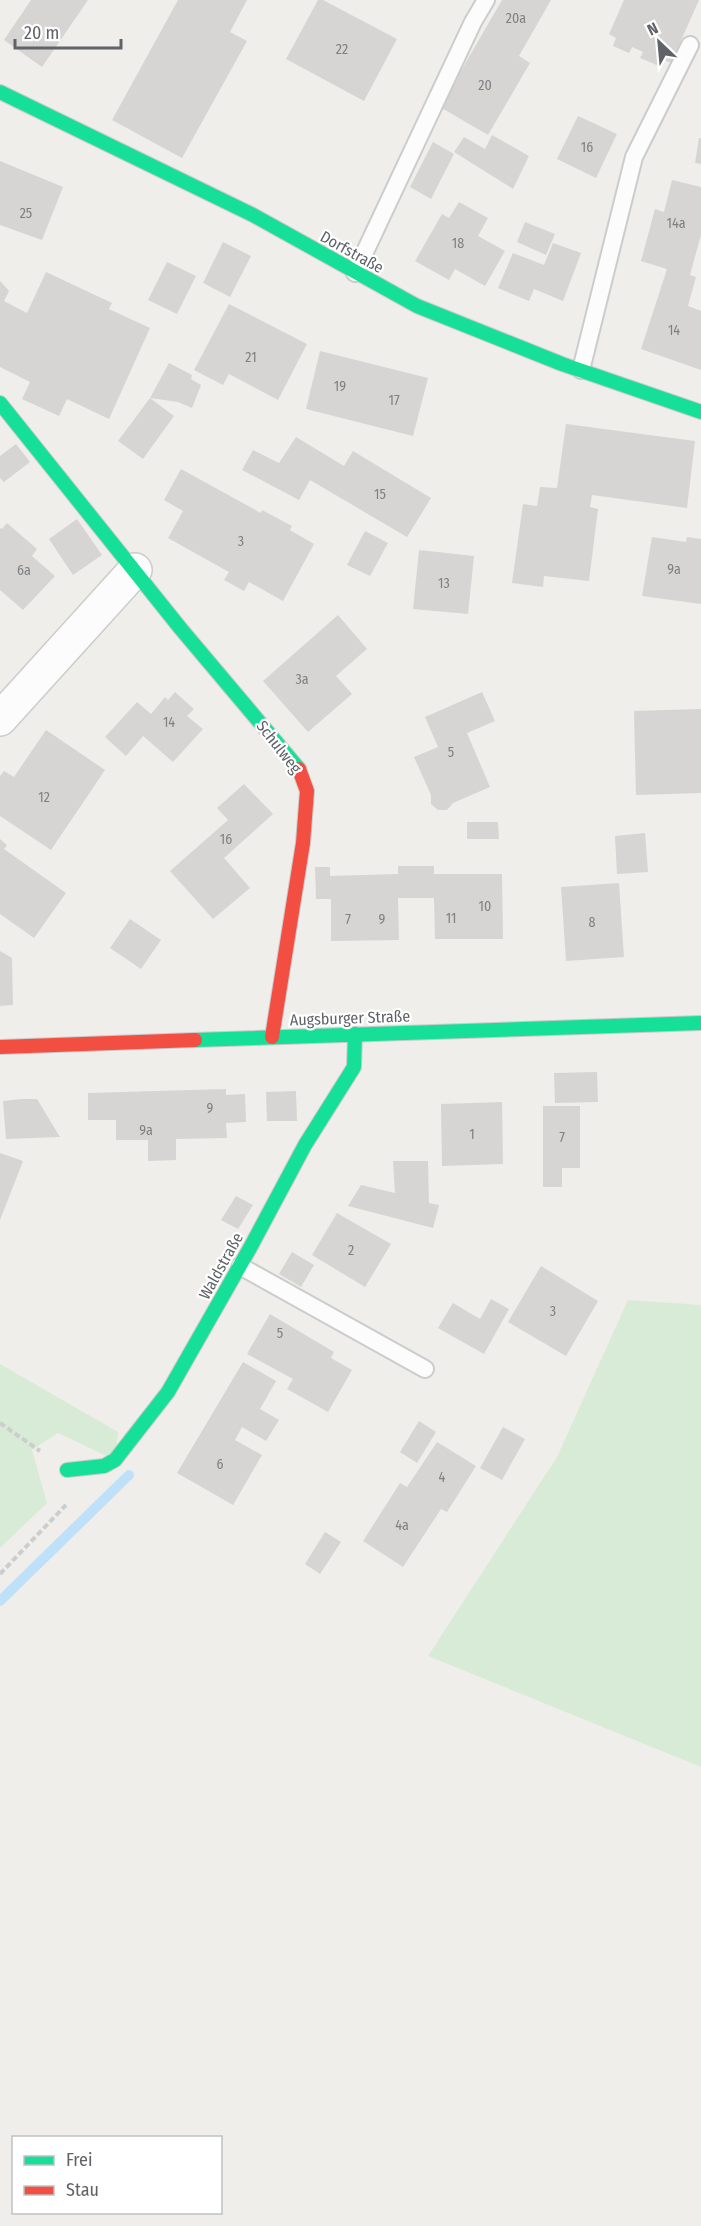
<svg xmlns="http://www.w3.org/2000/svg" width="701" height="2226" viewBox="0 0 701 2226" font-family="'Fira Sans Condensed',sans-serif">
	<rect width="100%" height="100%" fill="#efeeea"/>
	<path fill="#d8ebd6" d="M628,1300L701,1305V1767L428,1656L557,1457Z
		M0,1364L118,1432L115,1460L58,1433L32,1450L47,1503L0,1548Z"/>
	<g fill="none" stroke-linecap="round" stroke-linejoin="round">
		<path stroke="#bfe0f9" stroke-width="10" d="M0,1601L129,1475"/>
	</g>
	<path fill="#d6d5d3" d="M31,0H88L42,67L4,40Z
		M178,0H247L230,32L247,41L182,158L112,120Z
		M318,0H323L397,39L364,101L286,59Z
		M502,0H551L519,56L530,63L488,135L440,107Z
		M624,0H699L671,63L662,59L659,66L640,58L643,52L632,47L629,53L613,46L616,38L609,34Z
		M578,116L617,134L596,178L557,159Z
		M492,135L529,156L513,189L454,152L464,137L485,149Z
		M699,138H701V164L695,163Z
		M433,142L454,154L431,199L410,187Z
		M0,161L63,187L42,240L0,225Z
		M672,180L701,187V235L690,275L696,277L688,306L701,311V370L641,349L667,269L641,261L655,209L664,212Z
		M459,202L488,218L478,236L505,251L485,286L455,269L449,280L415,261L442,214L449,218Z
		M525,222L555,234L546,255L517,242Z
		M223,242L251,256L230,297L203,283Z
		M553,243L581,253L563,301L534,289L529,301L498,288L513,253L544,265Z
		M167,262L196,276L177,314L148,300Z
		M46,272L112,303L109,309L150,328L109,419L67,399L59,416L22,399L30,382L0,367V281L9,291L4,301L27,313Z
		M229,304L307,344L278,400L229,374L223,385L194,370Z
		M320,351L428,378L413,436L306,409Z
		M169,363L192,375L191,379L201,385L192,408L178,402L150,398Z
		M150,398L174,416L143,459L118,441Z
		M566,424L695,441L687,508L592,495L590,507L598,509L589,581L544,576L543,587L512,583L523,504L537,506L540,487L557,488Z
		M296,437L344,466L353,451L431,498L407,537L310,480L299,500L242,470L253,450L279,463Z
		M16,444L30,462L4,482L0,478V456Z
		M181,469L261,513L262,510L292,526L290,530L314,544L283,601L249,582L244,591L224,580L229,572L168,538L183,511L164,500Z
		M77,519L102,555L73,575L49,539Z
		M7,523L37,549L32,556L55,576L23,610L0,590V528L2,529Z
		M365,531L388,543L370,576L347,565Z
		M652,537L686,542L687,537L701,539V604L642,596Z
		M419,550L474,556L468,614L413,609Z
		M338,615L367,649L336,676L352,694L308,732L263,681Z
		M175,692L194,709L187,716L203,729L173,762L143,736L126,756L105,737L137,702L151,714L165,697L168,700Z
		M482,692L495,721L467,733L490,787L453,803L447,810H438L431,804V795L414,757L438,747L425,717Z
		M701,709V793L636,795L634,711Z
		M46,730L105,770L51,850L0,816V776L4,771L14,777Z
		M244,784L273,814L224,858L250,888L213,919L170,871L228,820L217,808Z
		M467,822H498L499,839H467Z
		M645,833L648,872L617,874L615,836Z
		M0,839L7,845L4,849L66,893L34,938L0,914Z
		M398,866H434V874H502L503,939H435L434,898H398L399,940L331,941V899H316L315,867H330V876L398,874Z
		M619,883L624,957L566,961L561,887Z
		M130,919L161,940L141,969L110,948Z
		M0,951L12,958L13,1005L0,1006Z
		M597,1072L598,1102L555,1103L554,1073Z
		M226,1089V1095L245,1094L246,1122L226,1123L227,1138L176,1139V1160L148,1161V1140H116V1120H88V1093Z
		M296,1091L297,1121H267L266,1092Z
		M22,1099H37L60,1137L6,1139L3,1101Z
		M502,1102L503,1164L442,1166L441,1104Z
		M543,1106H580V1168H562V1187H543Z
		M0,1153L23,1161L0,1220Z
		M393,1161H428L429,1203L439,1205L433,1228L348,1206L361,1185L395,1193Z
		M236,1196L253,1205L238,1229L221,1220Z
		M337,1213L391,1244L365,1287L312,1255Z
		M292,1252L314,1265L301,1287L279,1274Z
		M541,1266L598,1301L566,1356L508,1322Z
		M491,1299L509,1309L484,1354L438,1328L453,1303L480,1319Z
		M270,1314L334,1352L331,1358L352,1370L328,1412L287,1389L293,1379L247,1354Z
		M243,1362L276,1381L260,1409L279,1420L266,1441L242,1427L235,1440L262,1455L233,1505L177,1473Z
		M419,1421L436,1432L417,1463L400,1452Z
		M503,1427L525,1439L502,1480L480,1468Z
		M437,1442L476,1466L447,1512L441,1509L403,1567L363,1541L400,1483L407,1487Z
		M325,1532L341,1542L320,1574L305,1564Z"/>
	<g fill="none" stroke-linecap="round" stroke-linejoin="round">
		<g stroke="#cbcccc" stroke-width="20">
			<path id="lane" d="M355,273L473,22L486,0
				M581,370L634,157L690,45
				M240,1266L425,1369"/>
		</g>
		<g stroke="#cbcccc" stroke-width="36">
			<path id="street" d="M0,719L135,570"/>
		</g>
		<g stroke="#cacacb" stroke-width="16">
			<path id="fast" d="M0,92L253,215L417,306L562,364L701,412
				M0,403L181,629L299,769
				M195,1040L701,1023
				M67,1470L104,1466L115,1460L168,1392L250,1248L305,1145L354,1067L355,1034"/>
		</g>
		<g stroke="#cacacb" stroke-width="16">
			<path id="jam" d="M272,1037L303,843L307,791L299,769
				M0,1047L195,1040"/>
		</g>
		<path stroke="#cacfcc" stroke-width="4" stroke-dasharray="6 3" stroke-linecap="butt" d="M0,1423L40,1451
			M0,1574L66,1505"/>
		<use href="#lane" stroke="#fdfcfc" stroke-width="16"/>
		<use href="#street" stroke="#fdfcfc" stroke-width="33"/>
		<use href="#fast" stroke="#16e098" stroke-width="14"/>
		<use href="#jam" stroke="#f24e42" stroke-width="14"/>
	</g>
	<g text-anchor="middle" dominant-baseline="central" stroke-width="4.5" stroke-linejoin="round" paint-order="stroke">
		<g font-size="14" fill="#7e8184">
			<text x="516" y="18">20a</text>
			<text x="342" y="49">22</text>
			<text x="485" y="85">20</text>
			<text x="587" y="147">16</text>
			<text x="26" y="213">25</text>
			<text x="676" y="223">14a</text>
			<text x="458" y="243">18</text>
			<text x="674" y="330">14</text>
			<text x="251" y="357">21</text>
			<text x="340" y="386">19</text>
			<text x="394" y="400">17</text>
			<text x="380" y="494">15</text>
			<text x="241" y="541">3</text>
			<text x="674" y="569">9a</text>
			<text x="24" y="570">6a</text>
			<text x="444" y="583">13</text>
			<text x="302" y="679">3a</text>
			<text x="169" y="722">14</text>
			<text x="451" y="752">5</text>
			<text x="44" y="797">12</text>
			<text x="226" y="839">16</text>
			<text x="485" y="906">10</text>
			<text x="451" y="918">11</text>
			<text x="348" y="919">7</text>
			<text x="382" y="919">9</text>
			<text x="592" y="922">8</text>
			<text x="210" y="1108">9</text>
			<text x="146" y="1130">9a</text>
			<text x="472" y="1134">1</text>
			<text x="562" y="1137">7</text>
			<text x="351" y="1250">2</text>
			<text x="553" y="1311">3</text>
			<text x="280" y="1333">5</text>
			<text x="220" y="1464">6</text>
			<text x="442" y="1477">4</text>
			<text x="402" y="1525">4a</text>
		</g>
		<g font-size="16" fill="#5f6368" stroke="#fff">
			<text transform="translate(352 252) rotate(29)">Dorfstraße</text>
			<text transform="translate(279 747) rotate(52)">Schulweg</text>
			<text transform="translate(350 1018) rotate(-2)">Augsburger Straße</text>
			<text transform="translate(221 1266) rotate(-61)">Waldstraße</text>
		</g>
	</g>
	<rect x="12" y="2136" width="210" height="78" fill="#ffffff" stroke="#bfc1c3" stroke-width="1.5"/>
	<rect x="24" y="2156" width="30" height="9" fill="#16e098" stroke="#bfc1c3" stroke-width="1.5"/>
	<text x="66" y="2166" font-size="18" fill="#5f6368">Frei</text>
	<rect x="24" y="2186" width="30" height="9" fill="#f24e42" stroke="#bfc1c3" stroke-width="1.5"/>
	<text x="66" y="2196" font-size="18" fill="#5f6368">Stau</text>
	<g transform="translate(659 42) rotate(334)" stroke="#ffffff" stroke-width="4.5" paint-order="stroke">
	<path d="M0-4.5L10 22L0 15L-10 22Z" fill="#5f6368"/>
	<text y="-9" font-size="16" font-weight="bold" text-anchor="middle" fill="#5f6368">N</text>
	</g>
	<path d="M15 39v9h106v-9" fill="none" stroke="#5f6368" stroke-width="3"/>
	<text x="24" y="39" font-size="18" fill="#5f6368" stroke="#ffffff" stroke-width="4.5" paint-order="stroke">20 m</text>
</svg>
